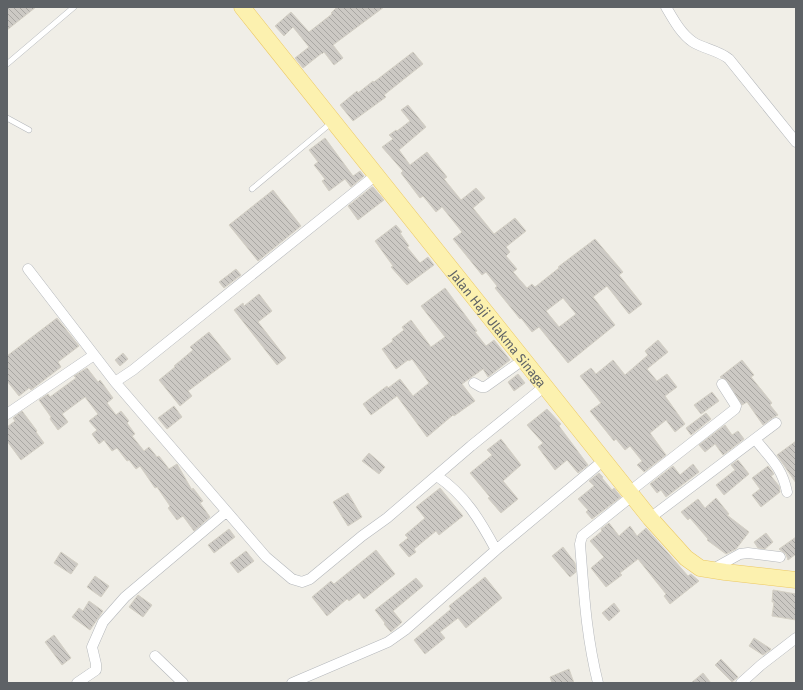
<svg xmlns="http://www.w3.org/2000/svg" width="803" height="690" viewBox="0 0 803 690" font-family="'Fira Sans',sans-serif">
	<defs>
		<pattern id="building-back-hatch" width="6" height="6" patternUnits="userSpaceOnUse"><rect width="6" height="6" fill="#ccc9c4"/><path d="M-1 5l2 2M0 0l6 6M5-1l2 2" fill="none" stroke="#a9a7a3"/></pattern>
	</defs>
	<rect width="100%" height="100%" fill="#f0eee7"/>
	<path fill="url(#building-back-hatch)" stroke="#d4d0c5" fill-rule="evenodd" d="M7,7H36L7,30Z
		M337,7H384L333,45L343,58L334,65L324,52L322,54V53L303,68L295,58L309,47L293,27L284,36L275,26L291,12L309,32L332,14L331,13Z
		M413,52L423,64L384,95L386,97L353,121L340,105L357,91L358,93L373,81L374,82Z
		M408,105L426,127L399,150L410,165L427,152L447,177L444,179L461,200L476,188L485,198L473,208L494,234L515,218L526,231L506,247L510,252L506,256L517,269L513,272L527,288L532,284L535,287L559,268L558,267L595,239L623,272L619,275L642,304L629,314L607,286L593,297L615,325L568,363L539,327L532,332L521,318L520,319L495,288L497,286L486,272L482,275L453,239L462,232L442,207L436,212L423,196L420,198L401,173L403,171L382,147L393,139L389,135L396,130L397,131L410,121L401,110ZM563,298L576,314L559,327L546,311Z
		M325,138L353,176L360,171L364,176L351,187L345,179L329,191L322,181L325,179L314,165L318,162L309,150Z
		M372,187H373L384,200L358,220L348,206Z
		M273,190L301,226L258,261L229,225Z
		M396,225L402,232L400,233L409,246L407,247L420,263L428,257L434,265L407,285L391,267L393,266L375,241Z
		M236,269L241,275L224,288L219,282Z
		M445,288L477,331L475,332L486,346L494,340L510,360L488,377L483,369L462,384L475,401L454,416L453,415L427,437L397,396L371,415L363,404L387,386L388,388L400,379L413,396L429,383L412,359L409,361L408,360L396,369L382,349L393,341L392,339L404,330L402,327L411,320L431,347L445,337L421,306Z
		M259,294L272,311L258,322L286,358L277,365L234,310L243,303L244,306Z
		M57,318L79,346L58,362L61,367L31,390L29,388L19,396L7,381V356Z
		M209,332L231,359L188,391L192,396L180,406L159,380L175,367L174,366L193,350L190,347Z
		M658,340L668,352L647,369L657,381L667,374L677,387L665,396L685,424L675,432L666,420L650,433L666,455L644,472L637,465L642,461L630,446L625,450L616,439L614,441L590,411L601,403L580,376L591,368L596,374L613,360L625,375L648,355L645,351Z
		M123,353L128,359L120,366L115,360Z
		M742,360L754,375L751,377L772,403L770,405L778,415L772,418L763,425L747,402L742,405L727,381L720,377Z
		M87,368L98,382L100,380L113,398L107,403L116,415L121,411L129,421L127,423L135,434L132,436L144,451L149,447L157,457L159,456L169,469L177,464L192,490L193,488L203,501L200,503L210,517L194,531L183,516L177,520L168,508L170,506L157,487L155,488L140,466L136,469L129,460L127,461L117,448L112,451L104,440L99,444L92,434L97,430L89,421L98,414L85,397L62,414L68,422L58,430L50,419L51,417L39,400L48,394L50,397L76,378L74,376Z
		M518,374L525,383L514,391L508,382Z
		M712,392L719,401L701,414L694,405Z
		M174,406L182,417L167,429L158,418Z
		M547,409L561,424L559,426L588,465L578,473L567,460L555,470L538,447L543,443L527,425Z
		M22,411L37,431L36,432L44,443L21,460L7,441V427L15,421L13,418Z
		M706,413L711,419L691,435L686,428Z
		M725,425L732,435L738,431L744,439L723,455L715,444L705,452L699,445Z
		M501,439L521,465L503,481L518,499L501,513L488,498L490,497L470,473L492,455L487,450Z
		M796,441V483L777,455Z
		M369,453L385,467L379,474L362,461Z
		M738,460L749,474L724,495L716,485L735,470L731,465Z
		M693,464L699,472L666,497L661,490L657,493L650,484L673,466L680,475Z
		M768,466L774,474L771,476L779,486L780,492L761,507L752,495L760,489L752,478Z
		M599,473L603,477L602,478L612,490L614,488L621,497L592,519L586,512L588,510L578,499L594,486L589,481Z
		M440,488L463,516L439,535L436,531L414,549L416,552L409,557L399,545L408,538L405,535L425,518L416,507Z
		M348,493L362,517L348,526L333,502Z
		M716,498L729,514L727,515L749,532L736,549L726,554L707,540L708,539L690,518L688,520L681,512L698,499L705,508Z
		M609,523L619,536L630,526L637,536L646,528L688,576L691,574L699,581L670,604L664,596L666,594L638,559L620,573L622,575L606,587L591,568L604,557L590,541L602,531L601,529Z
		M229,529L235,537L214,553L208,545Z
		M766,533L773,542L765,549L758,548L754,542Z
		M796,537V554L788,560L786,554L779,549Z
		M563,547L575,563L576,572L570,577L552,556Z
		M376,550L395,574L364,599L359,593L349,601L347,599L327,616L312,597L331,581L334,584Z
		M246,551L254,561L238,573L230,563Z
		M61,552L78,564L71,574L54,563Z
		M95,576L109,586L101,597L87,587Z
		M485,577L502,598L466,628L458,618L440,632L445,638L425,654L414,640L451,609L449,606Z
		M416,578L423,586L393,611L402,622L391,632L384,624L385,623L375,610Z
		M773,590L796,594V620L772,616L774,602H772Z
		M138,595L152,605L143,617L129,607Z
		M89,601L103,611L90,630L72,617L79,608L83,611Z
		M614,603L620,611L609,621L602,613Z
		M54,635L71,658L62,665L45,642Z
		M754,638L771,649L770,650L763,655L749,646Z
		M721,659L738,677L732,682L715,665Z
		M569,669L574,683H552L550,677Z
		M703,673L711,683H691Z"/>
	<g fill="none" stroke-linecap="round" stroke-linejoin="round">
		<g stroke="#b4b7bb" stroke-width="6">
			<path id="service" d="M7,64L74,7
				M7,118L29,130
				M252,189L331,123"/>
		</g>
		<g stroke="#b4b7bb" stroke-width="11">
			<path id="minor" d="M666,7C673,19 681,34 693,42C704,49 718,50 729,59L796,142
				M28,269L115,382L133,370L376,175
				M115,382L266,557L292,579L302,582L310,579L362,536L387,518L471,446L545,386
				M474,383L481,387H485L523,360
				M7,414L94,355
				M755,439C770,458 782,467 787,492
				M437,476C465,495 480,520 496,550
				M629,492L735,409L736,406L722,384
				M650,518L776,423
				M713,569L740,554L748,553L780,557
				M155,656L183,683
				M77,683L96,670V664L92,647L103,622L125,597L226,512
				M292,683L388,642L405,630L496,550L604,460
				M598,683C586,635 584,593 580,544L582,536L632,496
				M741,683L761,665L796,638"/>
		</g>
		<g stroke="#edc963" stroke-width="17">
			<g id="primary">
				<path id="s1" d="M242,7C378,177 513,348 650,518L686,558L700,568L725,572L796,580"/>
			</g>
		</g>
		<use href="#service" stroke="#fff" stroke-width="5"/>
		<use href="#minor" stroke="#fff" stroke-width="10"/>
		<use href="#primary" stroke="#fcf1af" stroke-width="16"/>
	</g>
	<g text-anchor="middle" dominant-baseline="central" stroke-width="3.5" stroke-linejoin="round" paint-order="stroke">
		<g font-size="13" fill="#5e6266" stroke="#fff">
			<text stroke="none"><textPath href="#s1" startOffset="411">Jalan Haji Ulakma Sinaga</textPath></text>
		</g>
	</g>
	<rect width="803" height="690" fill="none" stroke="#5e6266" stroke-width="16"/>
</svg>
